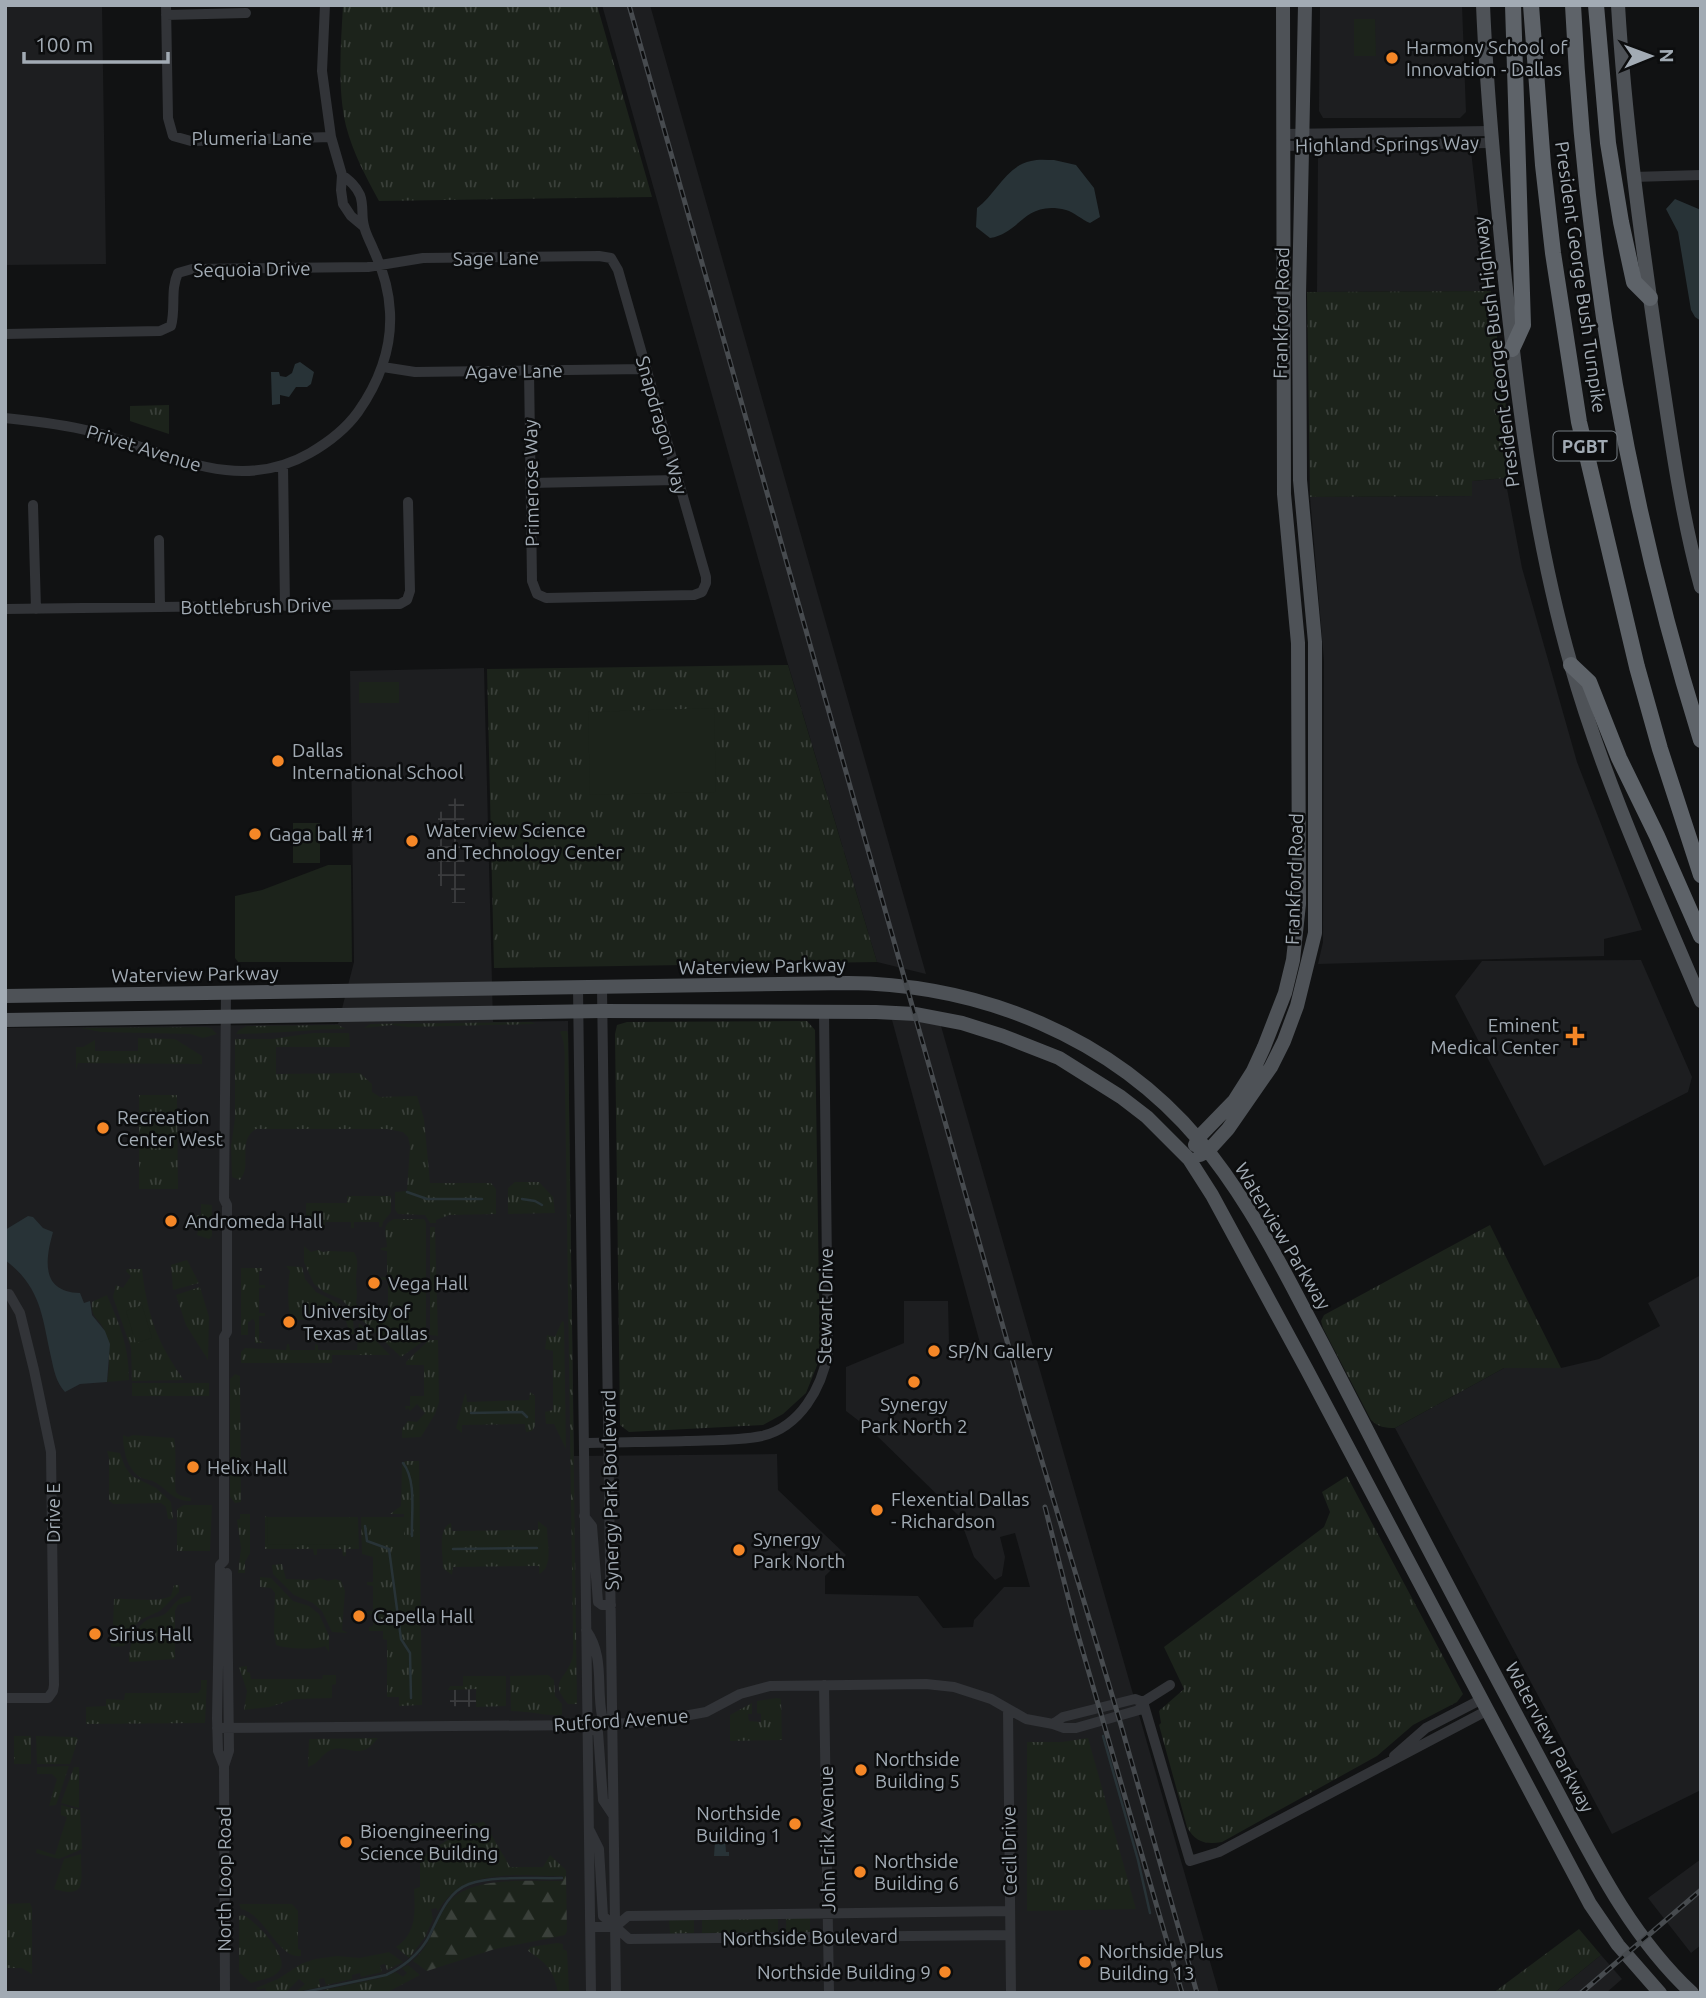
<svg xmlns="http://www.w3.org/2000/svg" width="1706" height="1998" viewBox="0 0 1706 1998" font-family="Ubuntu,sans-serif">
	<defs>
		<pattern id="industrial-grid" width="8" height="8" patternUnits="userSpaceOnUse" patternTransform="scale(1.75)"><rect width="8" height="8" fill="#1d1e20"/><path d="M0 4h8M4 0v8" fill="none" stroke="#3b3c3e"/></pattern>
		<pattern id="grass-tufts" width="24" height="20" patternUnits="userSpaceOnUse" patternTransform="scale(1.75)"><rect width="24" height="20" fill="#1c231b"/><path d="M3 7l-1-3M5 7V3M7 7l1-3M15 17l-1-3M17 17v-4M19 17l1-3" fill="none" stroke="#3a403a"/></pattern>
		<pattern id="forest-firs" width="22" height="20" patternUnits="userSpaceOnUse" patternTransform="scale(1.75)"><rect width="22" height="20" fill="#1c231b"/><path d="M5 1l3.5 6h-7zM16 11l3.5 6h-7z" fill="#3a403a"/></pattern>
	</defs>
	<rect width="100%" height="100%" fill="#111213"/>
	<path fill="#1d1e20" d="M5,5H102L106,264L5,265Z
		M602,5H650L926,974L877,962L787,661Z
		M1320,5H1462L1466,112L1460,118H1323L1319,111Z
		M1471,151L1487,291L1317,292L1318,154Z
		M1505,478L1522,568L1577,762L1642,930L1604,939V956L1318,964L1323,942L1324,660L1310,497L1471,496L1472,481Z
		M484,668L493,1022L568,1021L574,1456L777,1454L778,1490L846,1555L825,1576V1594L918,1596L943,1628L973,1627L974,1620L1004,1587H1030L1015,1533L1000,1537L1005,1557L1002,1576L995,1580L974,1557L959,1516L872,1431L846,1411V1367L904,1343V1301H948L949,1343H980L892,1020L921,1021L941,1026L1219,1993H5V1028L338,1024L354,962L350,671Z
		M1641,960L1692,1077L1688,1092L1544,1166L1455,996L1482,961Z
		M1701,1275V1790L1612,1834L1395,1428L1504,1368H1561L1599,1359L1660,1326L1648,1303Z
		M1701,1859V1945L1691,1953L1648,1898Z
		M1601,1955L1622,1979L1606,1993H1554Z"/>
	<path fill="url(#industrial-grid)" d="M464,798L465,903H452L451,886H438V812L449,811L448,799Z
		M476,1689V1707L450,1706V1690Z"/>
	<path fill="url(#grass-tufts)" d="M343,5H597L652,197L379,201C366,177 353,153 346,126C337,88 341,43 343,5Z
		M1491,291L1514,468L1505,478L1472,481V496L1310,497L1307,292Z
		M169,405V434L130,421V406Z
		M788,665L877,962L494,968L487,669Z
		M807,1021L815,1030L820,1358L806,1393L783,1414L763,1425L629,1432L620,1425L615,1034L617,1025L627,1022Z
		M532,1022L535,1024L409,1027L392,1025L364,1028L370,1024Z
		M338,1025L346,1029C309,1029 273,1034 236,1034L239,1030L247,1026Z
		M206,1027L211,1028L217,1034L203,1038L191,1034L101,1032L81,1028Z
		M562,1031H567L568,1034L577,1704H568C549,1681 564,1681 571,1662C574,1655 573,1645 573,1638L565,1084C563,1067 568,1049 560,1032Z
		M313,1033H349L350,1047H276V1074L360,1073L372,1084V1092L380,1097L417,1096L424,1119L430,1183H491L496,1189V1214L449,1215L436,1220V1223H430L425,1215L398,1214L395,1209V1192L407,1191L410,1146L408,1137L403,1132L387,1129H256C236,1141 253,1165 240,1180L232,1177L231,1146L235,1119V1039H272Z
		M138,1038L175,1039L202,1056V1064L78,1063L76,1070V1047H83L95,1040V1051H138Z
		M139,1095H177L178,1189H139Z
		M515,1182H539L553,1197L555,1213L508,1214V1188Z
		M347,1196H391V1212L383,1222L382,1227H379V1222H354V1228H351V1222H325V1228H322V1222H309V1225H306V1203H347Z
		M201,1204L212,1205V1236L209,1239L197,1235L199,1225H194V1216L201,1215Z
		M394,1219H424L426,1223H401L400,1276H426V1283H400V1335H426L425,1340L401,1357L362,1320L388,1318V1280H381V1277H387V1251L381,1250V1248L387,1247C387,1236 380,1225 394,1219Z
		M1490,1225L1561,1368H1504L1395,1428C1385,1428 1378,1427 1371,1420L1323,1328L1321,1321L1324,1315Z
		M430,1227H435L438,1336L430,1335Z
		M304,1246L311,1252L318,1250L323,1252L329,1251L354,1252C360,1262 356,1270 356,1280C356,1290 358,1291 356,1303L360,1309L372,1311V1316L356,1314L341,1299L324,1292L314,1284L304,1262Z
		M187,1260L199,1283L173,1290L171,1265Z
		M286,1266L302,1267L305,1279L316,1292L338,1303L353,1318L354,1334H350L345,1318L298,1320L291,1317C287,1309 288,1280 290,1271Z
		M241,1268H262V1271H259V1285H265V1288H259V1313H265V1316H259V1341L265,1343H255V1322L253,1319L248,1322V1335H241Z
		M127,1269H142C147,1314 157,1343 184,1380L132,1381L131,1348L113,1297L116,1285L123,1288L131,1276L126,1271Z
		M200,1287L209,1317L208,1360L186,1325L176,1295Z
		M107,1295C120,1326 129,1346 129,1380L107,1382C110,1366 110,1347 105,1332C100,1317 91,1321 92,1302Z
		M562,1321L564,1322L566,1449L554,1424H546L545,1412L553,1410V1351L545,1349L547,1335L555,1337Z
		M359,1323L390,1355H332V1363H241V1352L245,1348L286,1350L287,1344H289L290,1350H315V1344L318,1345V1350H357Z
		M429,1340H438L439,1402L435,1414L421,1437L402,1438V1429L408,1421L417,1422L425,1413L417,1404L410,1411L408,1408L406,1410L405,1406H410V1396H424V1365H406V1362Z
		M235,1374L240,1376L241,1502L235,1503L230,1497V1379Z
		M132,1383H209V1396H132Z
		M530,1392L535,1396V1426L532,1431L526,1432L525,1424L462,1425V1433L456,1428L465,1394H466L467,1402L529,1400Z
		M123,1435L128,1437L133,1435L174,1438C177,1448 174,1488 176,1492C180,1497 186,1497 191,1498V1501C174,1501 171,1493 158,1484C153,1480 147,1480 142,1478C127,1471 123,1449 123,1435Z
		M107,1451L120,1453L125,1467L132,1476L156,1488L171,1502L173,1519H168L166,1507L161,1503L114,1504L109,1501V1458Z
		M405,1461H419L422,1705L399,1706V1697H387V1640L383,1639V1631H369V1627L373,1626V1615L367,1614V1611H373V1586L367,1585V1582H373V1557L362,1554L361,1517H371V1538L404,1537V1514H390L401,1506L402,1466Z
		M1347,1476L1463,1694L1457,1702L1413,1725L1377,1756L1222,1842C1206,1845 1195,1842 1187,1827L1159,1725L1161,1723L1159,1711L1184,1689L1164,1647L1324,1527L1330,1512L1322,1492Z
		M184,1505H212L210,1551H177V1509Z
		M240,1514H250V1553L245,1562V1573H238L241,1548L237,1520L240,1519Z
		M265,1516L268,1517V1544H349V1517H358L359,1549H346V1556H343L342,1549H317V1555H314L313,1549H265Z
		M538,1521L547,1528C547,1542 554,1567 539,1574V1566L453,1567L452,1575L443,1568C443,1554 437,1529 451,1523L452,1531L538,1530Z
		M282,1564L286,1579L314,1580L320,1578L328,1581L335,1579L341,1581L345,1591L342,1630L348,1633L332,1632L322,1611L313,1603L294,1595L273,1574L272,1565Z
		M260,1577L271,1578L293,1601L309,1606L319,1614L329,1636V1652L325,1646C317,1650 284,1649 276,1645L274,1632L275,1593L271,1588L260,1587Z
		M174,1585H179V1592L160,1611L140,1620L132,1629L128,1641L124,1646L111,1647V1634L115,1628L113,1624L114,1599C129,1598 158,1603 171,1596Z
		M191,1596V1601L178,1605L175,1611V1659L129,1662C129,1647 134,1626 149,1619C155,1617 160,1617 165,1614C175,1605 177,1596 191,1596Z
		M247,1666V1672L250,1673L251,1679H322L323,1675H336V1684L332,1685V1698L295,1699L270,1707L244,1710L247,1691L239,1667Z
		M548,1675L554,1680L555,1696L562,1704V1715C543,1716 529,1711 511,1711L510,1676Z
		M463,1676H506V1706L476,1707V1689L448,1690L450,1686H463Z
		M201,1680H207L205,1723L86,1724V1707L106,1706V1699L124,1700L125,1693H198L201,1689Z
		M777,1698L781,1699L782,1740L730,1741V1715L752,1703V1714H748L749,1721L761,1722V1714L757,1713V1701Z
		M14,1736H31V1764H14Z
		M36,1736L76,1737L78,1739L70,1764H37Z
		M378,1738C359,1763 349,1743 331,1750C321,1754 319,1764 308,1767L309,1739Z
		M1088,1738L1136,1909L1027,1911V1742H1062Z
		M69,1766L56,1805L49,1806L57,1779L52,1774H37V1767Z
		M74,1767H79V1808L61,1803Z
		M61,1805L80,1810L82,1849L59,1859L36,1853L37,1849L55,1855L67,1817L61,1815Z
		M484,1822L510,1867H543L550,1855L566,1870V1876C520,1877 464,1865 438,1911L436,1908L431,1909L433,1919L425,1937L409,1958L396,1947C417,1933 415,1911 414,1889L420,1887V1858L463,1830V1828H469L470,1824Z
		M81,1854C81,1882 88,1899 54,1889L64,1859Z
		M30,1903L32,1908V1974L22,1968H5V1904Z
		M239,1904H292L298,1911V1949L301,1950V1956C278,1959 266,1915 241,1909Z
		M243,1915C255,1920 287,1955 281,1968C277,1978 260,1980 251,1983L239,1972V1916Z
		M778,1918V1932L702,1933V1919Z
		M786,1918H810V1932H786Z
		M669,1919H694V1933L670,1934Z
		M1579,1929L1601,1955L1554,1993H1493Z
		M557,1943L563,1944V1949L567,1951L569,1991L558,1993C554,1970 545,1962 528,1951L530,1947Z
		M389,1952L403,1962L387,1970L385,1964L380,1965L382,1972L361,1977L360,1973L352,1975V1979L326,1985L324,1978L319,1979L320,1987L296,1992L305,1984L299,1979L285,1993H267L265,1988L258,1990L256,1988L278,1979L301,1964L315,1959L337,1956L360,1958Z
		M408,1965L420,1975L386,1993H327L324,1990L380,1978L396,1972L403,1977L407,1973L402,1968Z"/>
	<path fill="url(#forest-firs)" d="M563,1876H566L567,1931L565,1935L495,1949L427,1971L413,1961C430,1946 434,1925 446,1906C467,1874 528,1882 563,1881Z"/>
	<path fill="#1c231b" d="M1354,19H1375L1376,56H1354Z
		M359,682H399V703H359Z
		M714,708L716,792L590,795L588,712Z
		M293,823H320V863H293Z
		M328,865H351L352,962H238L235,958V896L262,890Z
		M400,1223H426V1276H400Z
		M400,1282L426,1283V1335H400Z
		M142,1305L152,1338L136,1343L126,1311Z
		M268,1517H349V1545L267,1544Z
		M371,1517H404V1538H371Z"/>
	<path fill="#283337" d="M1054,160L1076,165L1094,188L1100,217L1090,223C1082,220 1074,212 1066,210C1024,200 1021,233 990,238L976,227L977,208C996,194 1006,166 1031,161C1038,159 1047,160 1054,160Z
		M1675,199L1701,210V321L1695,317L1691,310L1678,232L1666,209Z
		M300,362L314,372L311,384L307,387H296L289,397L280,395V404L272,405L271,372H279L280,376L286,377L292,373L295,364Z
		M28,1216L33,1217L43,1228L53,1232C46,1257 39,1292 80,1293L84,1303L90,1301L92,1315L105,1331L110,1344L107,1382L80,1384L65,1392C56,1382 54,1371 51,1357C42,1316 41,1287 5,1260V1230Z
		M725,1829V1833H729V1838L725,1839L726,1852H729V1856H714L715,1841H713V1830Z"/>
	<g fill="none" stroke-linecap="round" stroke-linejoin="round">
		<path stroke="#283337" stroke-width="2.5" d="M407,1192L427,1199H482
			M522,1199L535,1201L542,1205
			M471,1413L522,1412L527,1417
			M403,1463C417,1481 411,1514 412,1536
			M365,1526L367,1541L389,1549L401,1639L410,1653L411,1698
			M453,1549L537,1548
			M1103,1736L1138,1860L1150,1913
			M300,1993L386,1975C403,1967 417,1956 427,1940C438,1920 445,1893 469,1884C494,1875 535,1879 562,1878"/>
		<path stroke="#323438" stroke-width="10" d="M166,5L168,118L173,136L191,141L331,137
			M325,5L322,71L331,137L342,175L341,190L343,204L351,216L363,226
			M166,15L246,13
			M1283,134L1490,131
			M1283,146L1491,143
			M1633,177L1701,175
			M5,334L160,331L171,326C176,308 170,290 178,273L192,269L368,267L423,258L599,256L611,258L618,270L706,577V583L702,592L694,595L546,598L537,594L532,581L529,370
			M383,367L415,372L646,369
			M5,418C33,421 62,424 90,431C163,449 234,497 310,453C329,442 345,430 358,412C379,382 392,350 390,312C389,291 383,270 374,251C371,243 366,235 364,226C361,216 364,205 360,195C356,186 350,181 342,175
			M283,465L285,606
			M530,483L677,480
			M33,505L36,609
			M159,540L160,607
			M5,609L400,604L407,600L410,591L408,502
			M578,988L591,1993
			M602,988L616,1993
			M5,1294H9L20,1313L34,1370L51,1452L54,1685L53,1691L48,1698H5
			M584,1443C618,1442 652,1442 686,1441C711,1440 737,1441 762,1436C800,1427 822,1388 828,1352L824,1012
			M584,1516L592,1526L598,1602L602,1605H611
			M586,1630C605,1657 596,1686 602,1716L612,1724
			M824,1685L829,1993
			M1143,1702L1190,1861L1219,1852L1488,1710
			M1008,1710L1011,1993
			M1053,1724L1063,1717L1135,1699L1143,1702
			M588,1725L598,1732L603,1800L613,1815
			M217,1728L587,1725L651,1722L706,1712L740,1694L770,1686L926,1684L954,1687L991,1699L1026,1719L1053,1724L1064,1728H1076L1139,1710L1143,1702L1170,1685
			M1394,1756L1426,1728L1482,1699
			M224,1766L218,1751L217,1718L220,1565L224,1561V1337L227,1332V1205L224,1199L226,993
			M590,1831L599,1849L603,1916L629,1939L1010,1935
			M591,1927H615L628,1916L1010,1911
			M225,1993L224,1766L229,1751L227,1573"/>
		<path stroke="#4e5257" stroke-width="14" d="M1483,5C1487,97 1496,188 1505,280C1519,410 1535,539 1571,665C1604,781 1654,890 1701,1001
			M1618,5C1625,122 1641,237 1658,353C1670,431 1680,510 1701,587
			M5,996L848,983C981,984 1112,1037 1199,1140C1236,1184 1265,1235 1292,1286C1318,1335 1344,1385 1369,1434C1426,1546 1485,1656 1544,1767C1587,1846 1625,1931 1692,1993
			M5,1020L602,1011L876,1012L915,1014L962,1023L1003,1036L1059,1058L1121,1097L1147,1117L1189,1159L1212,1195L1307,1370L1590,1904L1618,1945L1660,1993
			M1195,1145L1198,1138L1234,1101L1253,1071L1264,1047L1285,993L1293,960L1299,904L1298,643L1284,494L1283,5
			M1200,1155L1208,1151L1228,1129L1271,1067L1284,1041L1297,1006L1315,933V642L1300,480L1299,295L1305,5"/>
		<path stroke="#5e6369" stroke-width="16" d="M1531,5L1543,165L1553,253L1579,422L1637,667L1660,749L1701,875
			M1573,5C1585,253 1627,503 1701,740
			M1596,5L1608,143L1621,222L1634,282L1650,298
			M1512,349L1523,325L1513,5
			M1571,665L1589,682L1619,758L1657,836L1701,936"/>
		<g stroke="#474b4f" stroke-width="5">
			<path id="rail" d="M629,5L1026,1408L1121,1725L1197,1993
				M1045,1507L1076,1628L1182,1993
				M1581,1993L1701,1890"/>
		</g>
		<use href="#rail" stroke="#0c0d0e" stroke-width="2.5" stroke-dasharray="8" stroke-linecap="butt"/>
	</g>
	<g fill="#f58727" stroke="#0c0d0e" stroke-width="2.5">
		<circle cx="1392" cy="58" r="7"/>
		<circle cx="278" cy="761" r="7"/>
		<circle cx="255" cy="834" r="7"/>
		<circle cx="412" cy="841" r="7"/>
		<path d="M1571.5 1025.5h7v7h7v7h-7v7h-7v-7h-7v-7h7z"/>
		<circle cx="103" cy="1128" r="7"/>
		<circle cx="171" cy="1221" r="7"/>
		<circle cx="374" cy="1283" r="7"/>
		<circle cx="289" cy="1322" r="7"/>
		<circle cx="934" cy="1351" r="7"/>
		<circle cx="914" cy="1382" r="7"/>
		<circle cx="193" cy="1467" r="7"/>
		<circle cx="877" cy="1510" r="7"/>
		<circle cx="739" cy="1550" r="7"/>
		<circle cx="359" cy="1616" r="7"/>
		<circle cx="95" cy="1634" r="7"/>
		<circle cx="861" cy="1770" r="7"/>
		<circle cx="795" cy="1824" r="7"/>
		<circle cx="346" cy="1842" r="7"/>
		<circle cx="860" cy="1872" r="7"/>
		<circle cx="1085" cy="1962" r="7"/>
		<circle cx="945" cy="1972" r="7"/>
	</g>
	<g text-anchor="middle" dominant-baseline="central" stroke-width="5" stroke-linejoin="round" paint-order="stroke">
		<rect fill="#0c0d0e" stroke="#757c82" stroke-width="2" x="1553.5" y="431.5" width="63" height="29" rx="5"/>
		<g font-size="18" font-weight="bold" fill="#a2abb4">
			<text x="1585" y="446">PGBT</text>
		</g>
		<g font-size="19" fill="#a2abb4" stroke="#0c0d0e" text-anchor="start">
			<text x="1406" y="47">Harmony School of<tspan x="1406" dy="22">Innovation - Dallas</tspan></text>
			<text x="292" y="750">Dallas<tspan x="292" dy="22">International School</tspan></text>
			<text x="426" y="830">Waterview Science<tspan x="426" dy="22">and Technology Center</tspan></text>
			<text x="269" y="834">Gaga ball #1</text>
			<text x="1559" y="1025" text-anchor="end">Eminent<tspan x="1559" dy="22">Medical Center</tspan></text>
			<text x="117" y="1117">Recreation<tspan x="117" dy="22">Center West</tspan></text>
			<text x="185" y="1221">Andromeda Hall</text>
			<text x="388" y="1283">Vega Hall</text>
			<text x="303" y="1311">University of<tspan x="303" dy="22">Texas at Dallas</tspan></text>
			<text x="948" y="1351">SP/N Gallery</text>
			<text x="914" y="1404" text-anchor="middle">Synergy<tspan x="914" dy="22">Park North 2</tspan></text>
			<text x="207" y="1467">Helix Hall</text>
			<text x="891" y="1499">Flexential Dallas<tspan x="891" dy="22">- Richardson</tspan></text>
			<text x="753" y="1539">Synergy<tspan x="753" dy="22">Park North</tspan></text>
			<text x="373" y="1616">Capella Hall</text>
			<text x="109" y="1634">Sirius Hall</text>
			<text x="875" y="1759">Northside<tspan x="875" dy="22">Building 5</tspan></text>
			<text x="781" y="1813" text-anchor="end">Northside<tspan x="781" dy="22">Building 1</tspan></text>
			<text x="360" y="1831">Bioengineering<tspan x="360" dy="22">Science Building</tspan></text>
			<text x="874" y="1861">Northside<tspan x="874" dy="22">Building 6</tspan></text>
			<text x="1099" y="1951">Northside Plus<tspan x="1099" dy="22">Building 13</tspan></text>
			<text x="931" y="1972" text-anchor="end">Northside Building 9</text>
		</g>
		<g font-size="19" fill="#a2abb4" stroke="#0c0d0e">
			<text x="252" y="138">Plumeria Lane</text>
			<text transform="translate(1387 144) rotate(-1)">Highland Springs Way</text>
			<text transform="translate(496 258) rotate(-1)">Sage Lane</text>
			<text transform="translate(252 269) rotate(-1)">Sequoia Drive</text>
			<text transform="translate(1581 277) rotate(82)">President George Bush Turnpike</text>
			<text transform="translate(1281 313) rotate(-89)">Frankford Road</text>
			<text transform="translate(1496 352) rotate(-97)">President George Bush Highway</text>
			<text transform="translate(514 371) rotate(-1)">Agave Lane</text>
			<text transform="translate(662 425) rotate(74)">Snapdragon Way</text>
			<text transform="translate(144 448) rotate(17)">Privet Avenue</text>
			<text transform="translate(531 483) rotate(-91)">Primerose Way</text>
			<text transform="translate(256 606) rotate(-1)">Bottlebrush Drive</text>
			<text transform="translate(1294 879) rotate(-88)">Frankford Road</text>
			<text transform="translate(762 966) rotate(-1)">Waterview Parkway</text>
			<text transform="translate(195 974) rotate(-1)">Waterview Parkway</text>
			<text transform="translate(1283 1236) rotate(59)">Waterview Parkway</text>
			<text transform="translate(825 1306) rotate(-89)">Stewart Drive</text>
			<text transform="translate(610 1490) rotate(-91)">Synergy Park Boulevard</text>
			<text transform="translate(53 1513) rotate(-90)">Drive E</text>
			<text transform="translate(621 1720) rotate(-4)">Rutford Avenue</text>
			<text transform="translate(1550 1737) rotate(62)">Waterview Parkway</text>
			<text transform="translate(827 1839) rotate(-91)">John Erik Avenue</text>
			<text transform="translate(1009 1851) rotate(-91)">Cecil Drive</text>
			<text transform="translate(224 1879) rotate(-90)">North Loop Road</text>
			<text transform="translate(810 1937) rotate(-1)">Northside Boulevard</text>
		</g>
	</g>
	<rect width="1706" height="1998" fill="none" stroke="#a2abb4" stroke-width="14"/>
	<g transform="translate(1650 56) rotate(89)" stroke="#0c0d0e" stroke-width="5" paint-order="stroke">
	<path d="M0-5L12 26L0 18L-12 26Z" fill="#a2abb4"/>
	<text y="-10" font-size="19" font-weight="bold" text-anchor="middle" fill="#a2abb4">N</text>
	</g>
	<path d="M24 52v10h144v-10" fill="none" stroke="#a2abb4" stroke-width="3.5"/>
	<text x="35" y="52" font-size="21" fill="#a2abb4" stroke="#0c0d0e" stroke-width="5" paint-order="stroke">100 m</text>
</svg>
